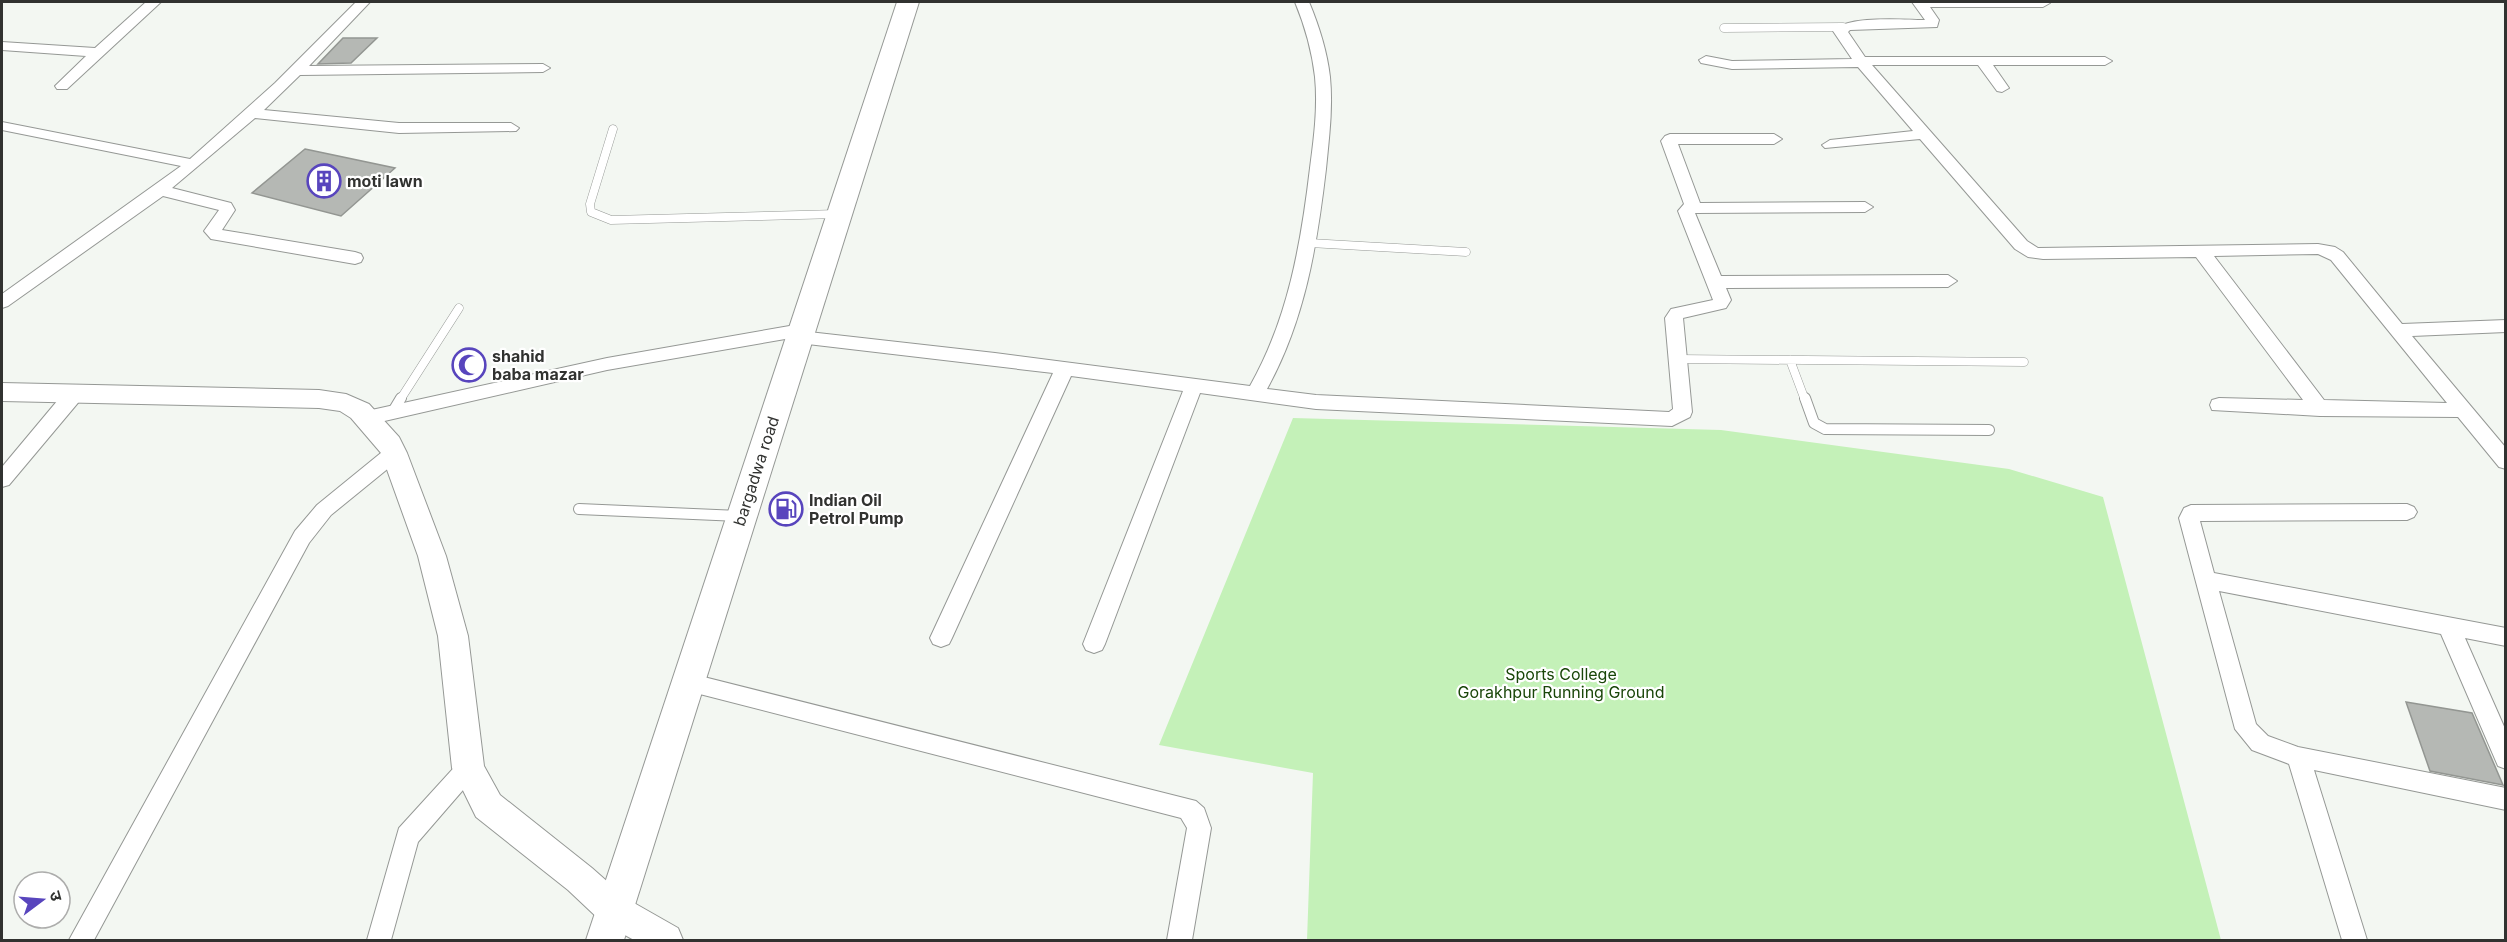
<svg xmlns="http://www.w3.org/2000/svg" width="2507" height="942" viewBox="0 0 2507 942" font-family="Inter,'Noto Sans Devanagari',sans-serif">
	<rect width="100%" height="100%" fill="#f3f7f2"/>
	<path fill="#c4f1b8" d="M1293,418L1721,430L2009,469L2103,497L2221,940H1307L1313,773L1159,745Z"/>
	<path fill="#b5b8b4" stroke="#939692" stroke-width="1.5" d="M343,38H377L351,63L318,64Z
		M305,149L395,168L341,216L252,193Z
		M2406,702L2472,713L2503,785L2430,771Z"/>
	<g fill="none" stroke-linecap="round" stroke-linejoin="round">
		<g stroke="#959895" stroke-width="9">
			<path id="lane-far1" d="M1724,28L1843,27
				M613,129L590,204L591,212L611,220L838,214
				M1310,243L1466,252
				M1677,359L2024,362
				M1790,360L1805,400
				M400,400L459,308"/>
		</g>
		<g stroke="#959895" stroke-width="12">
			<path id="lane" d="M1805,398L1814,423L1825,429L1989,430
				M392,413L401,398
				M579,509L739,516"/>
		</g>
		<g stroke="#959895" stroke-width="2">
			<path id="street" d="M146,2H161L67,89H57L55,86L86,56L2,50V42L95,48Z
				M356,2H370L309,66L543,64L550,68L543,72L300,75L264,110L399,123H511L519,128L516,131L399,133L255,118L172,188L231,203L235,210L222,230L355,252L361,254L363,258L361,262L355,264L211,239L204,231L219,210L163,196L8,306L2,308V294L181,166L2,130V122L190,159L275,83Z
				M1295,2H1309C1319,26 1327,51 1330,77C1333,108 1329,138 1326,169C1317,246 1305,320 1267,389L1316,395L1669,412L1673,409L1665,318L1671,309L1713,300L1678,211L1684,204L1661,141L1665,136L1670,134H1774L1782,139L1774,144H1678L1700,203L1865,202L1873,207L1865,212L1695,213L1721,276L1948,275L1957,281L1948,287L1726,288L1731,300L1726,308L1683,318L1692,412L1690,417L1672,426L1316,409L1200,393L1105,644L1102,650L1094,653L1086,650L1083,644L1183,391L1071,376L952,638L949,644L941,647L933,644L930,638L1053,373L799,343L791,338L607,370L367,425L360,423L358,418L360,413L367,411L607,358L801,324L807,326L809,332L995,353L1250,386C1288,319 1301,244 1310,168C1314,138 1318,107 1315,77C1312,51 1305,26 1295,2Z
				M1912,2L2050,3L2043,7H1930L1939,20L1937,27L1850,30L1848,32L1865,57H2105L2112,61L2105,65H1993L2009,88L2002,92L1997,91L1978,65H1872L2027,241L2038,248L2318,244L2335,247L2343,252L2402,324L2506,320V332L2412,336L2506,448V469L2499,467L2458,417L2320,416L2212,410L2210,405L2212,400L2219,398L2303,400L2196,257L2043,259L2028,257L2015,249L1920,139L1825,148L1822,145L1830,140L1913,131L1858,67L1732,69L1701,63L1699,60L1706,56L1732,61L1852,59L1833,31C1846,15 1904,20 1925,20ZM2318,254L2331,260L2447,403L2324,400L2214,256Z
				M75,386L82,388L84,393L82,398L9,485L2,487V467L68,388Z
				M394,446L401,448L404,453L401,458L331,515L309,543L94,940H69L295,531L317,505L387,448Z
				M2407,504L2414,507L2417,512L2414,517L2407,520L2200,521L2214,573L2506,628V646L2465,638L2506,731V769L2498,766L2441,634L2219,591L2256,724L2268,736L2298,747L2506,788V810L2314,770L2367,940H2342L2289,764L2252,750L2235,729L2179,518L2184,508L2191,505Z
				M688,673L1196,801L1204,808L1211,828L1192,940H1167L1187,828L1181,818L688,691L680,689L677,682L680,675Z
				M468,758L476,761L480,768L476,775L418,842L391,940H367L399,828L460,761Z"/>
		</g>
		<g stroke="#959895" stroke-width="2">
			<path id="secondary" d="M2,383L319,390L346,394L369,404L399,437L407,453L446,556L468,636L484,766L500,795L592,868L627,899L678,928L683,940H634L603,923L568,890L476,817L452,768L438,636L418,556L381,453L351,418L340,411L319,408L2,401Z"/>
		</g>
		<g stroke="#959895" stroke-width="2">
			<path id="primary" d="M897,2H919L624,940H586Z"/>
		</g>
		<use href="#lane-far1" stroke="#fff" stroke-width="8"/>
		<use href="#lane" stroke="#fff" stroke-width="10"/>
		<use href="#street" fill="#fff" fill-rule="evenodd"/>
		<use href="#secondary" fill="#fff" fill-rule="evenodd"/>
		<use href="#primary" fill="#fff" fill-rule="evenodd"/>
	</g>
	<defs>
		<g id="building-ring" transform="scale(1.725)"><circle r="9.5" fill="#fff" stroke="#5845bd" stroke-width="1.5"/><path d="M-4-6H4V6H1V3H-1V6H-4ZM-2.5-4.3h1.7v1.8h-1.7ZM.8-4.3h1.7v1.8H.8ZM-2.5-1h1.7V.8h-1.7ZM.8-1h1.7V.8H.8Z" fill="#5845bd"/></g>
		<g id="mosque-ring" transform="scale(1.725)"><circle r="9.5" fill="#fff" stroke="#5845bd" stroke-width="1.5"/><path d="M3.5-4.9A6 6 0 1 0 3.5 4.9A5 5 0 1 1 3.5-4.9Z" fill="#5845bd"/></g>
		<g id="fuel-ring" transform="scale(1.725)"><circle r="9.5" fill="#fff" stroke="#5845bd" stroke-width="1.5"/><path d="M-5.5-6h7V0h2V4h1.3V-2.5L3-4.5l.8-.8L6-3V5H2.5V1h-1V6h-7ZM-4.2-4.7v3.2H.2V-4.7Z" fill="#5845bd"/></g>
	</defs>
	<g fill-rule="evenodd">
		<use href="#building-ring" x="324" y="181"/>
		<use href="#mosque-ring" x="469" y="365"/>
		<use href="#fuel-ring" x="786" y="509"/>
	</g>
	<g text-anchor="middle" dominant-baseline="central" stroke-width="4.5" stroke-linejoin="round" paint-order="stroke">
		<g font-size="16" font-weight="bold" fill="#313230" stroke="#fff" text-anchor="start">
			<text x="347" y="181">moti lawn</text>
			<text x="492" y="356">shahid<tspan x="492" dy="18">baba mazar</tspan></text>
			<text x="809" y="500">Indian Oil<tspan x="809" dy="18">Petrol Pump</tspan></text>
		</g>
		<g font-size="16" fill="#313230" stroke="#fff">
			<text transform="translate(756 471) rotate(-72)">bargadwa road</text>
		</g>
		<g font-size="16" fill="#194608" stroke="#fff">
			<text x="1561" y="674">Sports College<tspan x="1561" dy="18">Gorakhpur Running Ground</tspan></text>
		</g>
	</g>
	<rect width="2507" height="942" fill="none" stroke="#313230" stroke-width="6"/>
	<g transform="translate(42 900) rotate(74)"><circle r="28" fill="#ffffff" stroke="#adadac" stroke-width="1.5"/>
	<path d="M0-4.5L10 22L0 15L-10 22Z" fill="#5845bd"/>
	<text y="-9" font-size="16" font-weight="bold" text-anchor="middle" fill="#313230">उ</text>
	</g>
</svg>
